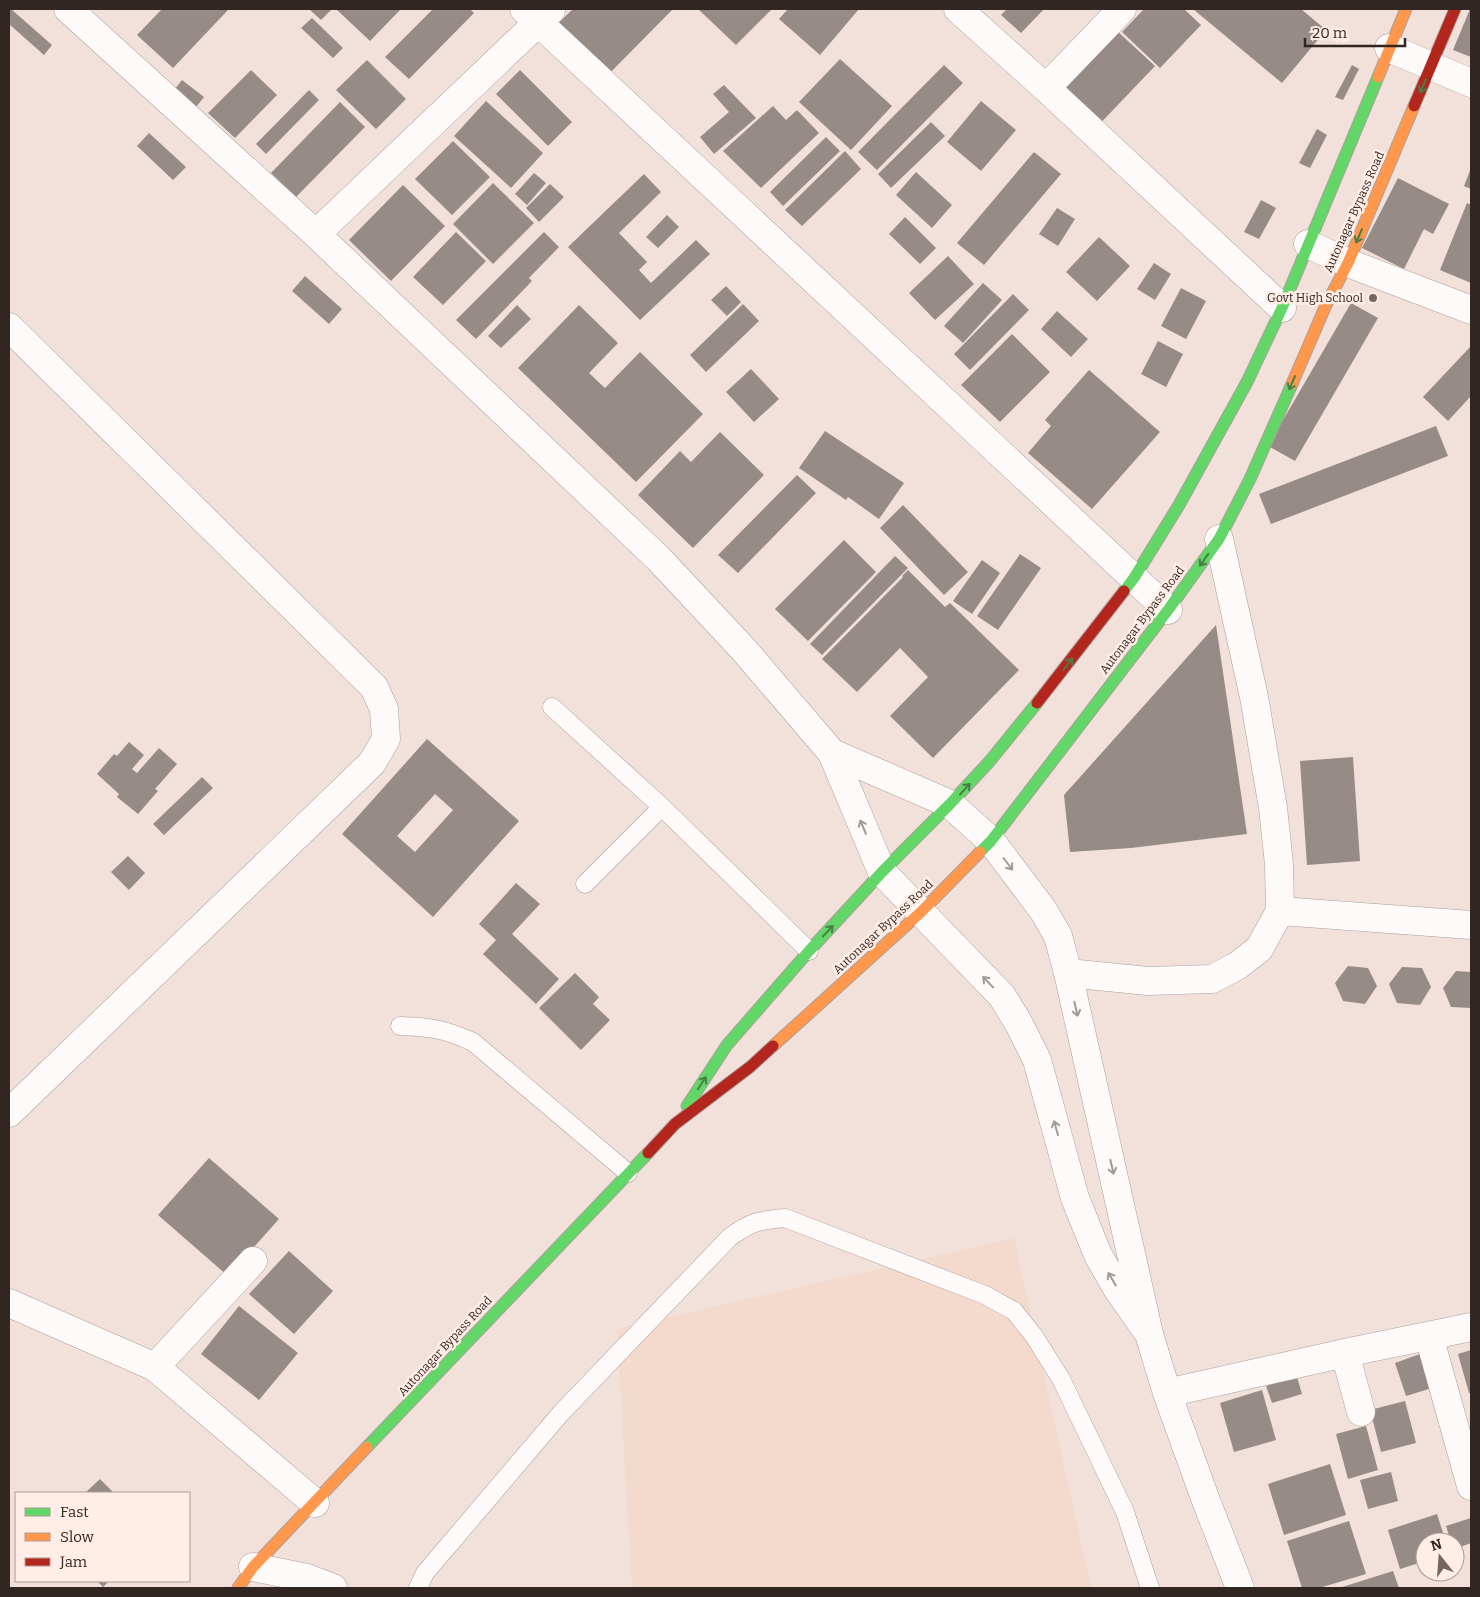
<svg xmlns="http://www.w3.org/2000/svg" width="1480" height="1597" viewBox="0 0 1480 1597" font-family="Bitter,serif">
	<rect width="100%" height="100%" fill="#f1e1da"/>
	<path fill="#f4d9cd" d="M1014,1238L1091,1588H632L617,1329Z"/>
	<path fill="#968b86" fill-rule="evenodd" d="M9,9H11L52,45L44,55L9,24Z
		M162,9H229L173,68L137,35Z
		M309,9H332L321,20Z
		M336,9H401L370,41Z
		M433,9H470L474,13L409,79L385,57Z
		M573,9H673L604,79L552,29Z
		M698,9H772L736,45Z
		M788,9H859L820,55L779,19Z
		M1007,9H1044L1021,33L1001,15Z
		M1144,9H1184L1201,25L1160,68L1122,32Z
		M1193,9H1301L1326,30L1282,83Z
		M1470,9H1471V57L1453,50Z
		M312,18L343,48L333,58L301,28Z
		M1115,29L1155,66L1093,131L1054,94Z
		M840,59L892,106L851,150L799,102Z
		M367,60L406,99L376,129L336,90Z
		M944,65L963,83L877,170L858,152Z
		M1352,65L1359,69L1343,100L1335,97Z
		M251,70L277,95L235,138L208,113Z
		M520,70L572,122L548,146L496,94Z
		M182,80L204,97L192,112L170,95Z
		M724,85L756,118L714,154L700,137L729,112L713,94Z
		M309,90L319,100L266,154L256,144Z
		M486,101L543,153L511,188L454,136Z
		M981,101L1016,130L981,171L947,142Z
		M340,102L365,127L296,197L271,173Z
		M773,106L786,120L797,110L819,133L761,188L723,151Z
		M931,122L945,136L891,188L878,174Z
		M1317,129L1327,135L1310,168L1299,163Z
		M149,133L186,167L173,180L137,146Z
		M826,137L840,151L783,206L770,192Z
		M453,141L490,177L452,215L415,179Z
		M845,151L861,169L802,226L785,210Z
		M1034,152L1061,174L984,265L957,243Z
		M1471,168V189L1464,186Z
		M916,172L952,205L932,228L896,195Z
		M534,173L546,183L527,205L515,194Z
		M644,174L661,192L619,233L647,262L639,270L651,283L696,240L710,254L640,320L568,247Z
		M1398,178L1449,204L1433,234L1424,229L1404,269L1362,248Z
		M493,183L534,223L493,264L453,224Z
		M550,184L564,197L539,222L526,208Z
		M403,185L445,226L391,281L349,240Z
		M1261,200L1276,208L1259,239L1244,232Z
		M1467,203L1471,205V283L1440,270Z
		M1057,208L1075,219L1058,246L1039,234Z
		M667,215L679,227L658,248L646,237Z
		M905,217L936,248L920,264L889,234Z
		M456,232L486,261L443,305L413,277Z
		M544,232L559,247L529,278L532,281L476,339L456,320Z
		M1099,237L1130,266L1097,301L1066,272Z
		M948,256L974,284L935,320L909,293Z
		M1154,263L1171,274L1155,300L1137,289Z
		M305,276L342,309L329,324L292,291Z
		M983,283L1002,300L963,343L944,326Z
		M726,286L741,302L727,316L711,300Z
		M1181,288L1206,301L1186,339L1161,326Z
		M1013,294L1029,310L970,370L954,354Z
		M1351,303L1378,318L1295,461L1268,446Z
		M743,304L759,321L706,372L690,355Z
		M517,305L531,319L501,348L488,336Z
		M579,305L618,343L589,373L605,388L640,352L703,414L636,482L518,368Z
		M1057,311L1088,339L1071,357L1041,329Z
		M1012,334L1050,372L1000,422L961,385Z
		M1158,341L1183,354L1166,387L1141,374Z
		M1471,346V396L1448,421L1423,397Z
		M751,369L779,399L754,422L726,392Z
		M1089,370L1160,432L1092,509L1028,453L1051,426L1045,420Z
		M1436,426L1448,456L1271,524L1259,494Z
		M825,431L904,483L879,519L848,497L846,500L799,468Z
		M720,432L764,475L693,548L638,495L680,451L691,462Z
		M797,475L816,493L738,573L718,555Z
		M903,505L968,572L944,595L880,528Z
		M844,540L876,572L808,641L775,609Z
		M1020,554L1041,568L998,630L977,616Z
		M895,556L908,568L822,655L810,644Z
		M982,560L1000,573L972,614L953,601Z
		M908,570L945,607L950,603L1019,670L933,758L890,716L928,677L900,648L857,692L822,659L903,577L902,576Z
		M1216,625L1247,834L1131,848L1070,852L1064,795Z
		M427,739L519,821L433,917L342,834ZM435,794L453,810L415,852L397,836Z
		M129,742L144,755L132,769L137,773L159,748L177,764L155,789L158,791L138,814L117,797L119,794L97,774L114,754L117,756Z
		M1353,757L1360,861L1307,865L1300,761Z
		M202,777L213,788L164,835L153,824Z
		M128,856L145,873L129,890L111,872Z
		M516,883L540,904L512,934L559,979L536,1004L483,954L496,940L479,924Z
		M1348,966L1368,968L1377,986L1365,1004L1343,1001L1335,983Z
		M1402,967L1422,968L1431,987L1420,1005L1397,1003L1389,984Z
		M1456,971L1471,972V1008L1451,1007L1443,988Z
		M575,973L599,997L593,1004L610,1020L581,1050L539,1008Z
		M209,1158L279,1219L228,1276L158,1215Z
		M289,1251L333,1291L294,1334L249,1294Z
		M239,1306L298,1353L259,1400L201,1354Z
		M1471,1350V1393H1469L1458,1354Z
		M1420,1354L1432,1388L1406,1396L1395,1363Z
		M1297,1377L1302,1394L1272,1403L1266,1386Z
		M1262,1390L1276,1440L1234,1452L1220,1403Z
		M1405,1401L1416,1443L1381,1452L1370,1410Z
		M1366,1426L1378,1470L1348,1479L1336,1434Z
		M1330,1464L1346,1515L1284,1535L1268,1484Z
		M1391,1472L1398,1501L1368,1509L1360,1480Z
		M100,1479L114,1493H85Z
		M1437,1514L1446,1542H1425V1561L1400,1569L1388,1530Z
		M1471,1518V1543L1455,1549V1542H1451L1446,1526Z
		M1349,1521L1366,1574L1319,1588H1302L1287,1541Z
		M1393,1571L1399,1588H1339Z
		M97,1581H109L103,1587Z"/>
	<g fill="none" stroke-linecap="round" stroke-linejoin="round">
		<g stroke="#aca09b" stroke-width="19">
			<path id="lane" d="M552,707L662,807L809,951
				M585,884L662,807
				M400,1026C431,1027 444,1029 473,1042L628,1173
				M418,1588L425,1573L561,1413L730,1237C751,1222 759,1220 785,1218L985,1295L1014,1311L1034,1336L1061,1379L1125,1512L1150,1588"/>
		</g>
		<g stroke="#aca09b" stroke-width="29">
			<path id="street" d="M68,9L316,234L659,559L744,650L832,753L882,872L1002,996L1019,1024L1037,1060L1075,1198L1098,1255L1118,1290L1149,1334
				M524,9L1168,610
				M958,9L1046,88L1282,308
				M1389,48L1471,83
				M1046,88L1122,9
				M316,234L551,10
				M1308,244L1348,263L1471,310
				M9,327L374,687L384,709L386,739L372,763L9,1113
				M832,753L950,804L991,841L1043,910L1058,936L1068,973L1149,1334L1167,1393L1205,1498L1240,1588
				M1280,911L1471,925
				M1068,973L1148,981L1212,979L1237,966L1259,949L1280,911L1279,864L1273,808L1254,697L1219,539
				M9,1303L155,1367L315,1503
				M1429,1336L1471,1486
				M1345,1353L1361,1412
				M155,1367L253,1261
				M1167,1393L1345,1353L1471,1327
				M253,1567L307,1578L333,1588"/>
		</g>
		<g stroke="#aca09b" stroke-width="13">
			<path id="fast" d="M1124,591L1134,578L1179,505L1247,382L1282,308L1378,77
				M980,852L991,841L1168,610L1219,539L1250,479L1292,384
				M687,1106L727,1045L809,951L882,872L950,804L989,762L1037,703
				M367,1447L648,1153"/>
		</g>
		<g stroke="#aca09b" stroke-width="13">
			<path id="slow" d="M1378,77L1406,9
				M1292,384L1326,305L1348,263L1414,106
				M773,1046L921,912L980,852
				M238,1588L253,1567L367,1447"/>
		</g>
		<g stroke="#aca09b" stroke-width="13">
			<path id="jam" d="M1414,106L1455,9
				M1037,703L1124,591
				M648,1153L675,1124L750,1067L773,1046"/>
		</g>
		<use href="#lane" stroke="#fdfaf9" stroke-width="18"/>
		<use href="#street" stroke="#fdfaf9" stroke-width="28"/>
		<use href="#fast" stroke="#63d668" stroke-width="11"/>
		<use href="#slow" stroke="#ff974d" stroke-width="11"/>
		<use href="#jam" stroke="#b3261e" stroke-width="11"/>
	</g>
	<defs><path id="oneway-shaft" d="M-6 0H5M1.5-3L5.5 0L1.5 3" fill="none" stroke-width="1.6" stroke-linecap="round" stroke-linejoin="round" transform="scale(1.25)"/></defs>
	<g stroke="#4a7e45">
		<use href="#oneway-shaft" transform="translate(1423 86) rotate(113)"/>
		<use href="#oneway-shaft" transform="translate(1359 236) rotate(113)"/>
		<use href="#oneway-shaft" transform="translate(1292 383) rotate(114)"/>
		<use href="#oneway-shaft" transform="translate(1204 560) rotate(125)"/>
		<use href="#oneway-shaft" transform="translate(1068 664) rotate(-53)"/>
		<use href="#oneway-shaft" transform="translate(965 789) rotate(-47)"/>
		<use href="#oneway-shaft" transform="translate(828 931) rotate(-47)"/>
		<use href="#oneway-shaft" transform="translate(702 1083) rotate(-57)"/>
	</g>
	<g stroke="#a19b98">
		<use href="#oneway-shaft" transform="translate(863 827) rotate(-113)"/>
		<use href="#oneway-shaft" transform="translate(1008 864) rotate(53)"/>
		<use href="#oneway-shaft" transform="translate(988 982) rotate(-134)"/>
		<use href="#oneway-shaft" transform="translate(1076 1009) rotate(77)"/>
		<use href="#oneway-shaft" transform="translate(1056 1128) rotate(-106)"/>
		<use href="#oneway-shaft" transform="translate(1112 1167) rotate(77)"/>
		<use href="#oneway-shaft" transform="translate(1112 1279) rotate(-120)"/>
	</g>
	<circle fill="#746762" stroke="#ffede6" stroke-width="2" cx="1373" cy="298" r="5"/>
	<g text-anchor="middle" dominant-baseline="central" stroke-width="5" stroke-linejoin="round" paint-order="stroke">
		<g font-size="12" fill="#312622" stroke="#ffede6">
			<text transform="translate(1354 212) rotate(-66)">Autonagar Bypass Road</text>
			<text transform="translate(1142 620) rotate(-53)">Autonagar Bypass Road</text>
			<text transform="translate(883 927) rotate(-43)">Autonagar Bypass Road</text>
			<text transform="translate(445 1346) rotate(-47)">Autonagar Bypass Road</text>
		</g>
		<g font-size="12" fill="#312622" stroke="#ffede6" text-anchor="end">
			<text x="1363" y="298">Govt High School</text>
		</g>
	</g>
	<rect width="1480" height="1597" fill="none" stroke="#312622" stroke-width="20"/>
	<rect x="15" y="1492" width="175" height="90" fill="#ffede6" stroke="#ad9d98"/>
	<rect x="25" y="1508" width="25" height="8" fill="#63d668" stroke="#ad9d98"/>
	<text x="60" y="1517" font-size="15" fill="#312622">Fast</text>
	<rect x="25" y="1533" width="25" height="8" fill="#ff974d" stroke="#ad9d98"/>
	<text x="60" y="1542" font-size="15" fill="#312622">Slow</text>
	<rect x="25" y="1558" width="25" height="8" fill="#b3261e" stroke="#ad9d98"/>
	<text x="60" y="1567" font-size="15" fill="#312622">Jam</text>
	<g transform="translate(1440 1557) rotate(343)"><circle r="24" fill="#ffede6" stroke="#ad9d98"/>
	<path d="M0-4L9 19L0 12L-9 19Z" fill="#746762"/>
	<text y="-8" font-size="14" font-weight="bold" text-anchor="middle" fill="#312622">N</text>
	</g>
	<path d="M1305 38v8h100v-8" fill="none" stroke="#312622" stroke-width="2.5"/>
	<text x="1312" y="38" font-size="15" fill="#312622" stroke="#ffede6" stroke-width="4" paint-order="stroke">20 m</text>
</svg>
